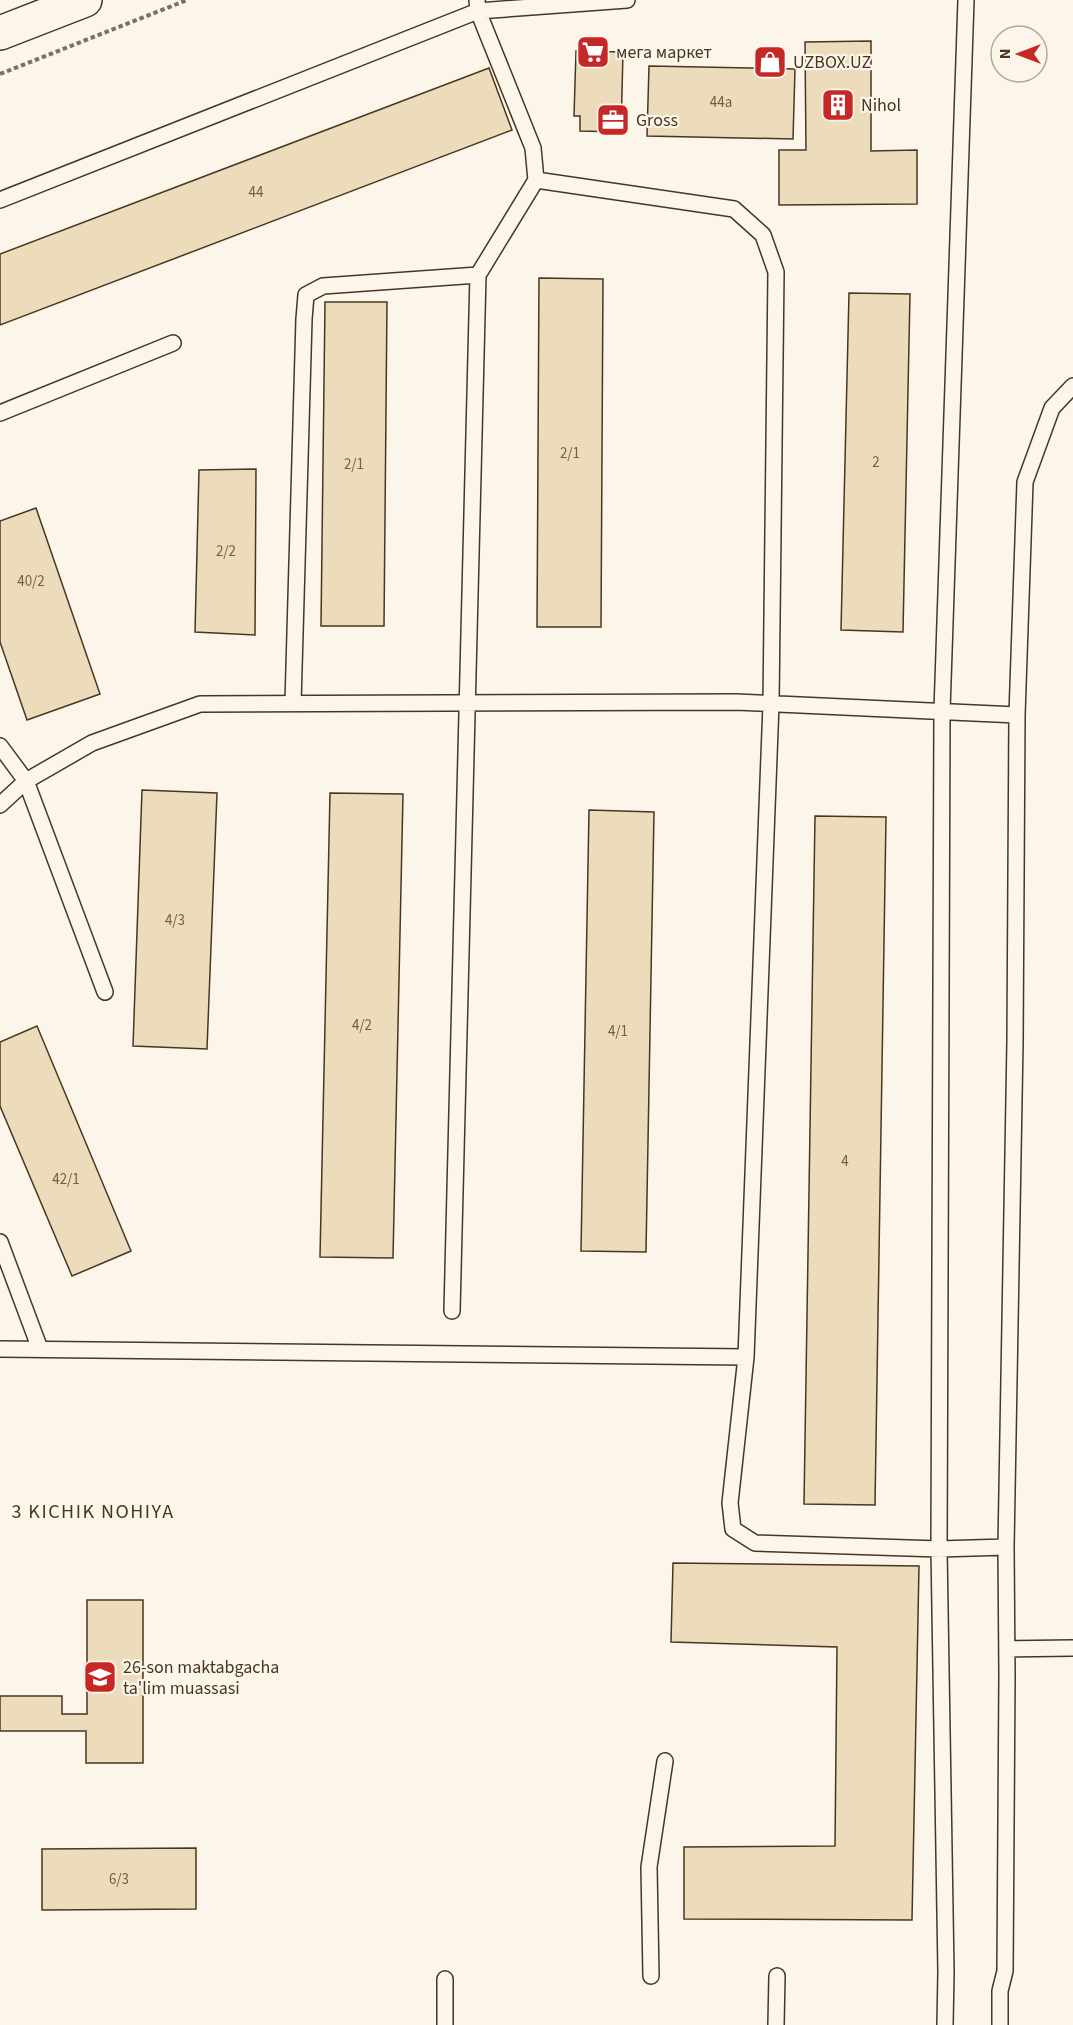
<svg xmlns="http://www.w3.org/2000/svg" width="1073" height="2025" viewBox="0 0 1073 2025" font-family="'Source Sans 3',sans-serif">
	<rect width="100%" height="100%" fill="#fbf6e9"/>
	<path fill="#ecdcbc" stroke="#4a3520" stroke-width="1.5" d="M871,41V151L917,150V204L779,205V150H806L805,42Z
		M576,51L623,52L621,132L580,131V116H574Z
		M649,66L795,69L793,139L647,136Z
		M489,68L512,130L0,325V254Z
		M539,278L603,279L601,627H537Z
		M849,293L910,294L903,632L841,630Z
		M325,302H387L384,626H321Z
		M256,469L255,635L195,632L199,470Z
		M36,508L100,694L27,720L0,642V521Z
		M142,790L217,793L207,1049L133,1046Z
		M330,793L403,794L393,1258L320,1257Z
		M589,810L654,812L646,1252L581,1251Z
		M815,816L886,817L875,1505L804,1504Z
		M37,1026L131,1251L72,1276L0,1106V1042Z
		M673,1563L919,1566L912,1920L684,1919V1847L835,1846L837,1647L671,1642Z
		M87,1600H143V1763H86V1731H0V1696H62V1714H87Z
		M196,1848V1909L42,1910V1849Z"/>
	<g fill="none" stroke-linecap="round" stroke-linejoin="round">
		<g stroke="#4a3520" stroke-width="18">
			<path id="service" d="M536,180L734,209L763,235L776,272L771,704L746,1357L730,1503L733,1529L755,1543L939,1549L1006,1547
				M0,200L478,11L627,0
				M0,413L173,343
				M293,703L304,319L306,295L323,286L478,275L536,180L533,148L478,11L477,0
				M0,746L26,781L105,992
				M0,805L26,781L92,743L200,704L736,702L1017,715
				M0,1242L40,1349
				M452,1311L478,275
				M0,1349L746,1357
				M1007,1649L1073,1648
				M651,1976L649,1867L665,1761
				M445,2025V1979
				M776,2025L777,1976
				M945,2025L946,1972L939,1549L942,711L966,0
				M1000,2025V1991L1005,1971L1007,1676L1006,1547L1015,1042L1017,715L1025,482L1052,408L1073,386"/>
		</g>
		<g stroke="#4a3520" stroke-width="36">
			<path id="primary" d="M0,33L85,0"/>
		</g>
		<path stroke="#7f6f5c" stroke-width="4" stroke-dasharray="4.5 3" stroke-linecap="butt" d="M0,74L187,0"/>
		<use href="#service" stroke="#fbf6e9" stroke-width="15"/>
		<use href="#primary" stroke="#fbf6e9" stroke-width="33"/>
	</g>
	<defs>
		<g id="supermarket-square" transform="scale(1.725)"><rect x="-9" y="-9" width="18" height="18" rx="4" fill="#c62828" stroke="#fbf6e9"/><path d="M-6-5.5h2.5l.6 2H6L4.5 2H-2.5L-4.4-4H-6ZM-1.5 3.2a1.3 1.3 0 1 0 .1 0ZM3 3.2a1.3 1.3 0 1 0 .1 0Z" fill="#fff"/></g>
		<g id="shop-square" transform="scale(1.725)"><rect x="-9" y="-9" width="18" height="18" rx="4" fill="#c62828" stroke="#fbf6e9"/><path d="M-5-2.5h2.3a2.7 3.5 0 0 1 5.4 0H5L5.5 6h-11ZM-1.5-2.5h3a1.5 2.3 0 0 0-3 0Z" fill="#fff"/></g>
		<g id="building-square" transform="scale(1.725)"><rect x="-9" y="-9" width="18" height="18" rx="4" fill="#c62828" stroke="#fbf6e9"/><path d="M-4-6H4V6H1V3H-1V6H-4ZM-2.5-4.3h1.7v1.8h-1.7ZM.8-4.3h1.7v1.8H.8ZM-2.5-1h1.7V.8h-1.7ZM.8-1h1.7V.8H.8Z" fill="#fff"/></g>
		<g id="office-square" transform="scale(1.725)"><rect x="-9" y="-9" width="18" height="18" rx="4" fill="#c62828" stroke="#fbf6e9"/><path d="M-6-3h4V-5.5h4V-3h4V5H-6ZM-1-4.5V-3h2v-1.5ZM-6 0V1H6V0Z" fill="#fff"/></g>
		<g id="school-square" transform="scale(1.725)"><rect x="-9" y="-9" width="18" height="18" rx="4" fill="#c62828" stroke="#fbf6e9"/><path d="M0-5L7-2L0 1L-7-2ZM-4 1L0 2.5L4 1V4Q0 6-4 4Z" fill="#fff"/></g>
	</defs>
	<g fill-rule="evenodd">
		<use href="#supermarket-square" x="593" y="52"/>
		<use href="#shop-square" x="770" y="62"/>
		<use href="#building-square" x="838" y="105"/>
		<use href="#office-square" x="613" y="120"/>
		<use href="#school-square" x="100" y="1677"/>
	</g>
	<g text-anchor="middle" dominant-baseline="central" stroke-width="4.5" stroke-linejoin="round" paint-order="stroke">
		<g font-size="15" fill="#725f47">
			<text x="721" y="102">44a</text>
			<text x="256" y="192">44</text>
			<text x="570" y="453">2/1</text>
			<text x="876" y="462">2</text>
			<text x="354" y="464">2/1</text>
			<text x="226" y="551">2/2</text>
			<text x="31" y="581">40/2</text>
			<text x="175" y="920">4/3</text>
			<text x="362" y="1025">4/2</text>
			<text x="618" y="1031">4/1</text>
			<text x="845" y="1161">4</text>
			<text x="66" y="1179">42/1</text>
			<text x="119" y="1879">6/3</text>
		</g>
		<g font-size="18" fill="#4a3520" stroke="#fbf6e9" text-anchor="start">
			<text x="616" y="52">мега маркет</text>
			<text x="793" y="62">UZBOX.UZ</text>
			<text x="861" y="105">Nihol</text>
			<text x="636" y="120">Gross</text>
			<text x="123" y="1667">26-son maktabgacha<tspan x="123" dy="21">ta'lim muassasi</tspan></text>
		</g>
		<g font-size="20" letter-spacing="1.5" fill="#4a3520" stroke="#fbf6e9">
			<text x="93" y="1512">3 KICHIK NOHIYA</text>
		</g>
	</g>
	<g transform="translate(1019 54) rotate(270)"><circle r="28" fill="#fbf6e9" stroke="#b4a999" stroke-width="1.5"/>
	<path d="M0-4.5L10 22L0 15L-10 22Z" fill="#c62828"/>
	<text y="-9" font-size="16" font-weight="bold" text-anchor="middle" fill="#4a3520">N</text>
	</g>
</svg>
